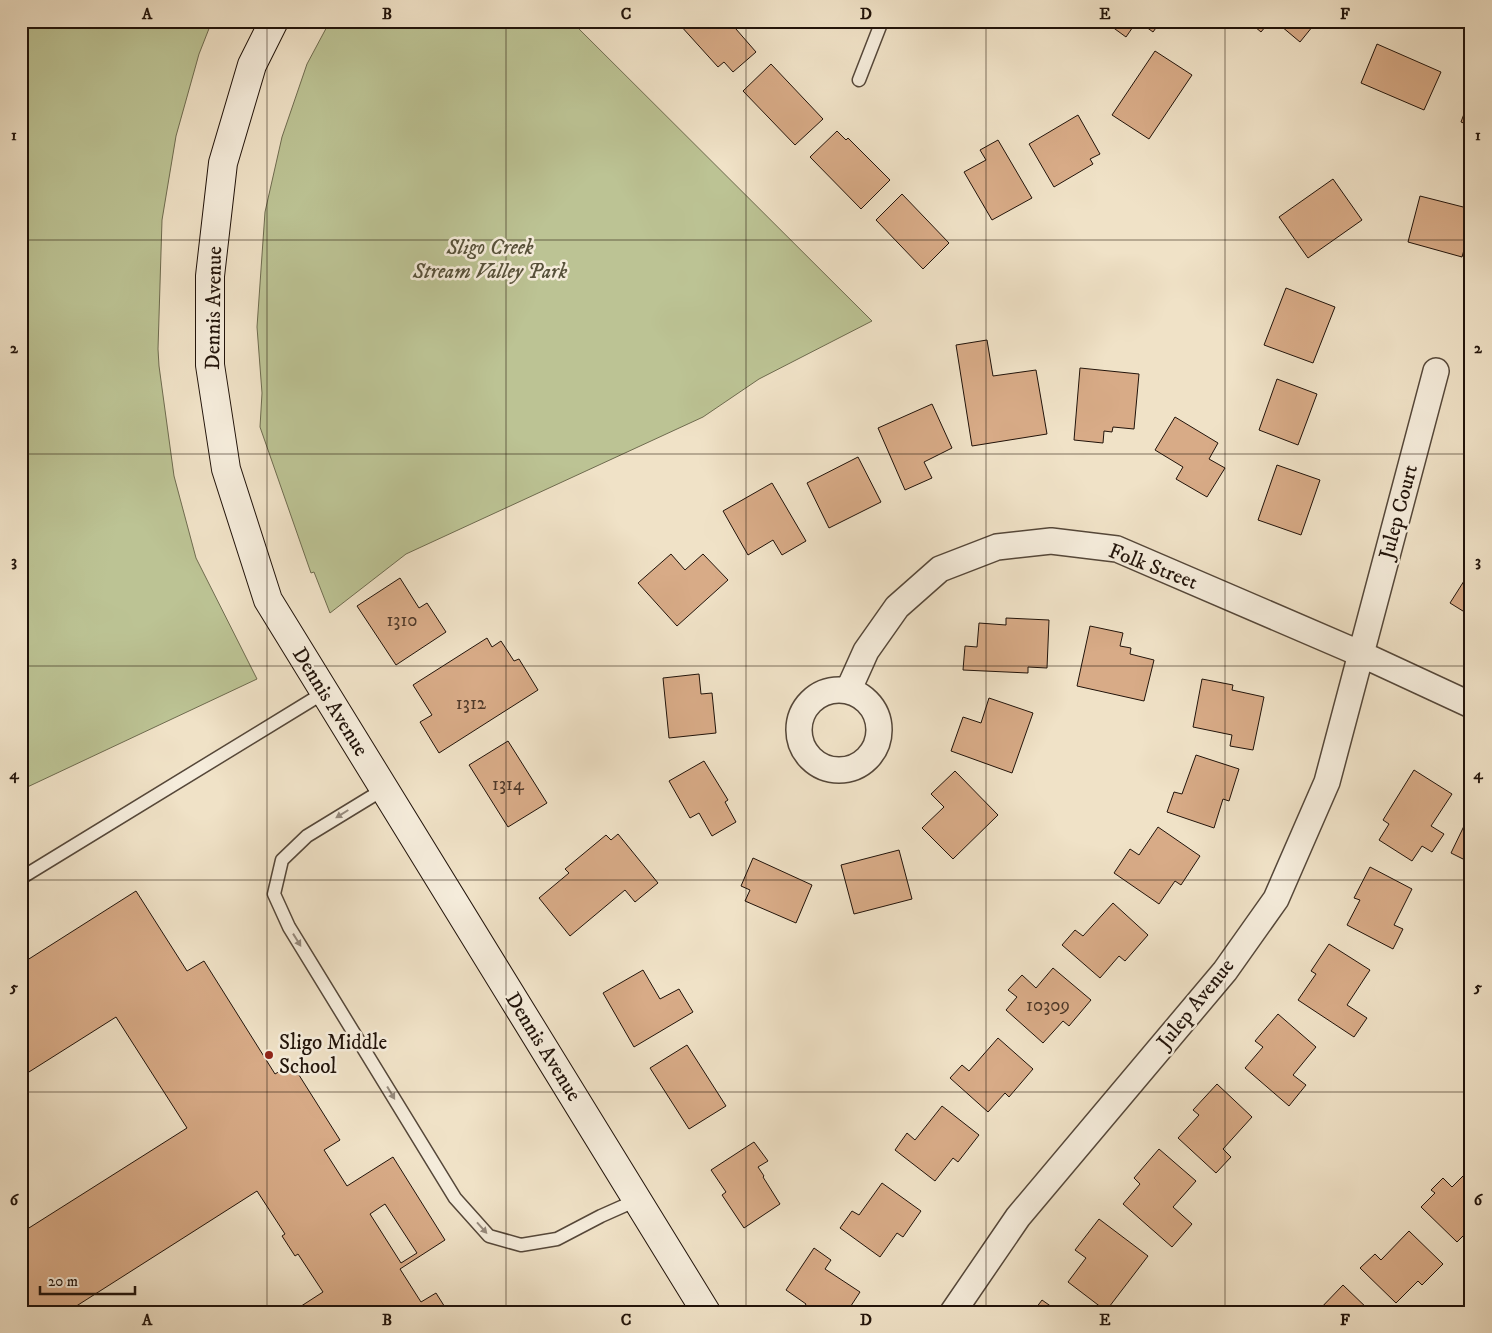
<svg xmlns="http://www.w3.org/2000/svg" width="1492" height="1333" viewBox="0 0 1492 1333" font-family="'IM FELL DW Pica',serif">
	<rect width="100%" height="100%" fill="#f0e2c7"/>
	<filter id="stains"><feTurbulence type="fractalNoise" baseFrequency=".004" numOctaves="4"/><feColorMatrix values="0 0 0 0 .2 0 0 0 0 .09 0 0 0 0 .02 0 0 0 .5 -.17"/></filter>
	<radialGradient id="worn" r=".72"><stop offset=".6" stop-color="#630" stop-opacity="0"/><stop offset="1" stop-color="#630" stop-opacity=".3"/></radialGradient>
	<path fill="#bcc394" stroke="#6e6b4f" d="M21,21H212L199,54L176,136L162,220L158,349L159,366L174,476L196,558L257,679L21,790Z
		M330,21H571L872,321L759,379L703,417L406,554L330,613L314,572L311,573L260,427L262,393L257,327L265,212L282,137L307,64Z"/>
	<path fill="#d8ab87" stroke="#21130a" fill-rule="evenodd" d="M684,21H729L756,52L733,72L724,62L718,67L680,25Z
		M1104,21H1137L1126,37Z
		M1138,21H1161L1153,32Z
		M1248,21H1270L1261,32Z
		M1275,21H1317L1300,42Z
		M1377,44L1441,72L1424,110L1361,83Z
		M1155,51L1192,75L1149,139L1112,115Z
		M771,64L823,119L795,145L743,91Z
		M1471,95V126L1461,122Z
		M1078,115L1100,154L1090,159L1093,164L1054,187L1029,144Z
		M837,131L846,140L848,138L890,180L861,209L810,157Z
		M998,140L1032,198L992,220L964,172L986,160L980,150Z
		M1333,179L1362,220L1308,258L1279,217Z
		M902,194L949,243L923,269L876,220Z
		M1420,196L1471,209V225L1462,257L1408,242Z
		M1286,288L1335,307L1313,363L1264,345Z
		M987,340L993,376L1036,370L1047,434L972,446L956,345Z
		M1080,368L1139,374L1134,429L1113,427L1112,432L1104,431L1103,443L1074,440Z
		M1277,379L1317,394L1298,445L1259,430Z
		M932,404L952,448L924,462L932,478L905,490L878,428Z
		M1175,417L1218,443L1209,459L1225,468L1207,497L1176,479L1183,467L1155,450Z
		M858,457L881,502L829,528L807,483Z
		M1277,465L1320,480L1301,535L1258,520Z
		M772,483L806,541L782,555L773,540L748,555L723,511Z
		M671,554L685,570L703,554L728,580L677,626L638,583Z
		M1471,570V616L1450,603Z
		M400,578L419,608L427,603L446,632L396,665L357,606Z
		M1006,618L1049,620L1047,668L1028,667V673L963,670L965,646L977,647L979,623L1006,625Z
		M1090,626L1123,633L1120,646L1131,648L1130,654L1154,660L1144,701L1077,686Z
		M487,638L492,647L501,641L514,661L519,659L538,690L439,753L420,722L432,715L413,685Z
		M699,674L701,694L712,693L716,733L669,738L663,678Z
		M1202,679L1233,685L1232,690L1264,697L1253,750L1230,746L1232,735L1193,727Z
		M989,698L1033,713L1012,773L951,751L963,717L981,723Z
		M508,741L547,803L508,827L469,765Z
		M1196,755L1239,769L1229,801L1223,799L1214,828L1167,812L1174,792L1182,794Z
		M704,761L728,800L725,802L736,822L712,836L699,813L690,818L669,781Z
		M1414,770L1452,794L1431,826L1444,834L1432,852L1422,846L1412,861L1379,840L1389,824L1383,820Z
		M955,771L998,815L953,859L922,828L944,807L931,794Z
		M1464,826L1471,829V863L1451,853Z
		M1158,827L1200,856L1181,885L1175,881L1159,904L1114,873L1130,849L1139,855Z
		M618,834L658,883L635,902L625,890L570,936L539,898L569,873L565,869L606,835L611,840Z
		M899,850L912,899L854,914L841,865Z
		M753,858L812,885L796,923L745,901L750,890L741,886Z
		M1370,867L1412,889L1394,925L1403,929L1393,949L1347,925L1360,900L1354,898Z
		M136,891L187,971L204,961L275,1074L292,1064L340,1140L324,1150L347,1186L393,1157L445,1240L400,1269L421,1302L436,1293L448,1312H292L323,1292L298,1254L295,1256L282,1236L285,1234L257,1191L67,1312H21V1233L187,1128L116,1017L21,1077V964ZM385,1204L417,1253L401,1263L370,1214Z
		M1113,903L1148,935L1125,961L1119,956L1100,978L1062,945L1075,930L1083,936Z
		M1329,944L1370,970L1347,1005L1367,1018L1354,1037L1298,1000L1316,974L1311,971Z
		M1053,968L1091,1000L1069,1026L1063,1021L1043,1043L1006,1010L1017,997L1008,990L1022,975L1036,988Z
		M643,970L660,999L679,989L693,1012L634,1047L603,993Z
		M1278,1014L1316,1047L1293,1075L1306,1085L1289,1106L1245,1068L1263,1047L1255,1041Z
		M998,1038L1033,1069L1009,1097L1005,1093L988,1112L950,1078L962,1065L969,1071Z
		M687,1045L726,1106L689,1129L650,1068Z
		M1217,1084L1252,1117L1223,1149L1231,1157L1216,1173L1178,1138L1199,1115L1193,1110Z
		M942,1106L979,1135L958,1162L953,1158L935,1181L895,1150L907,1133L915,1140Z
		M754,1142L768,1161L758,1167L764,1176L763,1177L780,1204L744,1228L722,1195L726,1192L711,1170Z
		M1159,1149L1196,1181L1173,1207L1192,1224L1172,1247L1123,1204L1140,1184L1134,1178Z
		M1471,1168V1228L1457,1242L1421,1207L1435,1193L1431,1190L1443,1178L1452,1187Z
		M882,1183L921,1211L903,1237L897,1233L880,1257L840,1228L852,1211L859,1215Z
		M1099,1219L1148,1256L1106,1311L1068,1282L1086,1258L1075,1250Z
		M1409,1231L1443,1264L1422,1285L1418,1281L1396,1303L1360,1268L1375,1254L1381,1260Z
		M814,1248L831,1260L825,1269L860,1292L847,1312H807L803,1309L806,1304L786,1290Z
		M1343,1285L1371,1312H1317Z
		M1042,1300L1059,1312H1033Z"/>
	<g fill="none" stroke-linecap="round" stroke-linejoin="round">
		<g stroke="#554739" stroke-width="15">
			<path id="lane" d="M859,80L882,21
				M384,789L307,836L282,860L274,894L289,927L455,1198L489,1236L521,1245L557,1239L601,1216L637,1200
				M21,878L325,692"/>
		</g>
		<g stroke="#554739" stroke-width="28">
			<path id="street" d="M799 730a40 40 0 1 1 80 0a40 40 0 1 1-80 0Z
				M848,691L866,651L897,607L940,569L997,547L1051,541L1117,549L1361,654L1471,705
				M953,1312L1018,1217L1225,971L1276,899L1327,782L1436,371"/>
		</g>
		<g stroke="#21130a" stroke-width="30">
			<path id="secondary" d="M274,21L252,65L223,163L210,276V365L226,469L268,600L706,1312"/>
		</g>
		<use href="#lane" stroke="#f5ecdb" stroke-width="12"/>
		<use href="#street" stroke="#f5ecdb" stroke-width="25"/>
		<use href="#secondary" stroke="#f5ecdb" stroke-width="28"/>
	</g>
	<defs><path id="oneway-solid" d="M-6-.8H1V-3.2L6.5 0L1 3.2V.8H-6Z" transform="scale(1.25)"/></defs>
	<g fill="#968a7d">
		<use href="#oneway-solid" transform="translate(342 814) rotate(148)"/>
		<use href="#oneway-solid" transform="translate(297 940) rotate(58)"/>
		<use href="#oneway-solid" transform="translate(391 1093) rotate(59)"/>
		<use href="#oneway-solid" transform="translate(482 1228) rotate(48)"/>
	</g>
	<path fill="none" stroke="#21130a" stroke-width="1" stroke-opacity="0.55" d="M267,21V1312M506,21V1312M746,21V1312M986,21V1312M1225,21V1312M21,240H1471M21,454H1471M21,666H1471M21,880H1471M21,1092H1471"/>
	<circle fill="#8f2418" stroke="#f5ecdb" stroke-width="2" cx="269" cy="1055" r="5"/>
	<g text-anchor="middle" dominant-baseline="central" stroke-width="5" stroke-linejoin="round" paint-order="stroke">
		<g font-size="19" fill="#4f3929">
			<text x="402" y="620">1310</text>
			<text x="471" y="703">1312</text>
			<text x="508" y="784">1314</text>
			<text x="1048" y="1005">10309</text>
		</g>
		<g font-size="21" font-style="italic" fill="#57513a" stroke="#f5ecdb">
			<text x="490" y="248">Sligo Creek<tspan x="490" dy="24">Stream Valley Park</tspan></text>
		</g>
		<g font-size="21" fill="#21130a" stroke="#f5ecdb">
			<text transform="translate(214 308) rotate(-89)">Dennis Avenue</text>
			<text transform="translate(1399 512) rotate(-75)">Julep Court</text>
			<text transform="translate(1153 567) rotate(21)">Folk Street</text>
			<text transform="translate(330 702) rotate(58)">Dennis Avenue</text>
			<text transform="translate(1196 1004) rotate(-51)">Julep Avenue</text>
			<text transform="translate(543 1047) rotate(58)">Dennis Avenue</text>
		</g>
		<g font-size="21" fill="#21130a" stroke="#f5ecdb" text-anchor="start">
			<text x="279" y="1043">Sligo Middle<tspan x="279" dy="24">School</tspan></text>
		</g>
	</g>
	<rect width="1492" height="1333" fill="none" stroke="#f0e2c7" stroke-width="55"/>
	<path d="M40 1286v8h95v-8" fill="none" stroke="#21130a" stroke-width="2.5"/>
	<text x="48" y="1286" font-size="15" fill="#21130a" stroke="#f5ecdb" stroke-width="4" paint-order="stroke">20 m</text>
	<rect x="28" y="28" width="1436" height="1278" fill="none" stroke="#21130a" stroke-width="2"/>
	<g font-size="16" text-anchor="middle" font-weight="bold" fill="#21130a">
		<text x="147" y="19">A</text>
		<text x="387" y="19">B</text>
		<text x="626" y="19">C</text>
		<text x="866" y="19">D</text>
		<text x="1105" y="19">E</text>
		<text x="1345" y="19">F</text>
		<text x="14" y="140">1</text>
		<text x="1478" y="140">1</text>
		<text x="14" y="353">2</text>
		<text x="1478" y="353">2</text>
		<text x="14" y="566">3</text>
		<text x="1478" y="566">3</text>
		<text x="14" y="779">4</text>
		<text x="1478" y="779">4</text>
		<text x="14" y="992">5</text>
		<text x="1478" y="992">5</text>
		<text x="14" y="1205">6</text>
		<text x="1478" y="1205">6</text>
		<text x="147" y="1325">A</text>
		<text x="387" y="1325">B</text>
		<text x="626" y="1325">C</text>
		<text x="866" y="1325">D</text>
		<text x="1105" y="1325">E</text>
		<text x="1345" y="1325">F</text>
	</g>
	<rect width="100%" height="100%" filter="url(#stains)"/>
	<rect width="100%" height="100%" fill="url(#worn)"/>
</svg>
